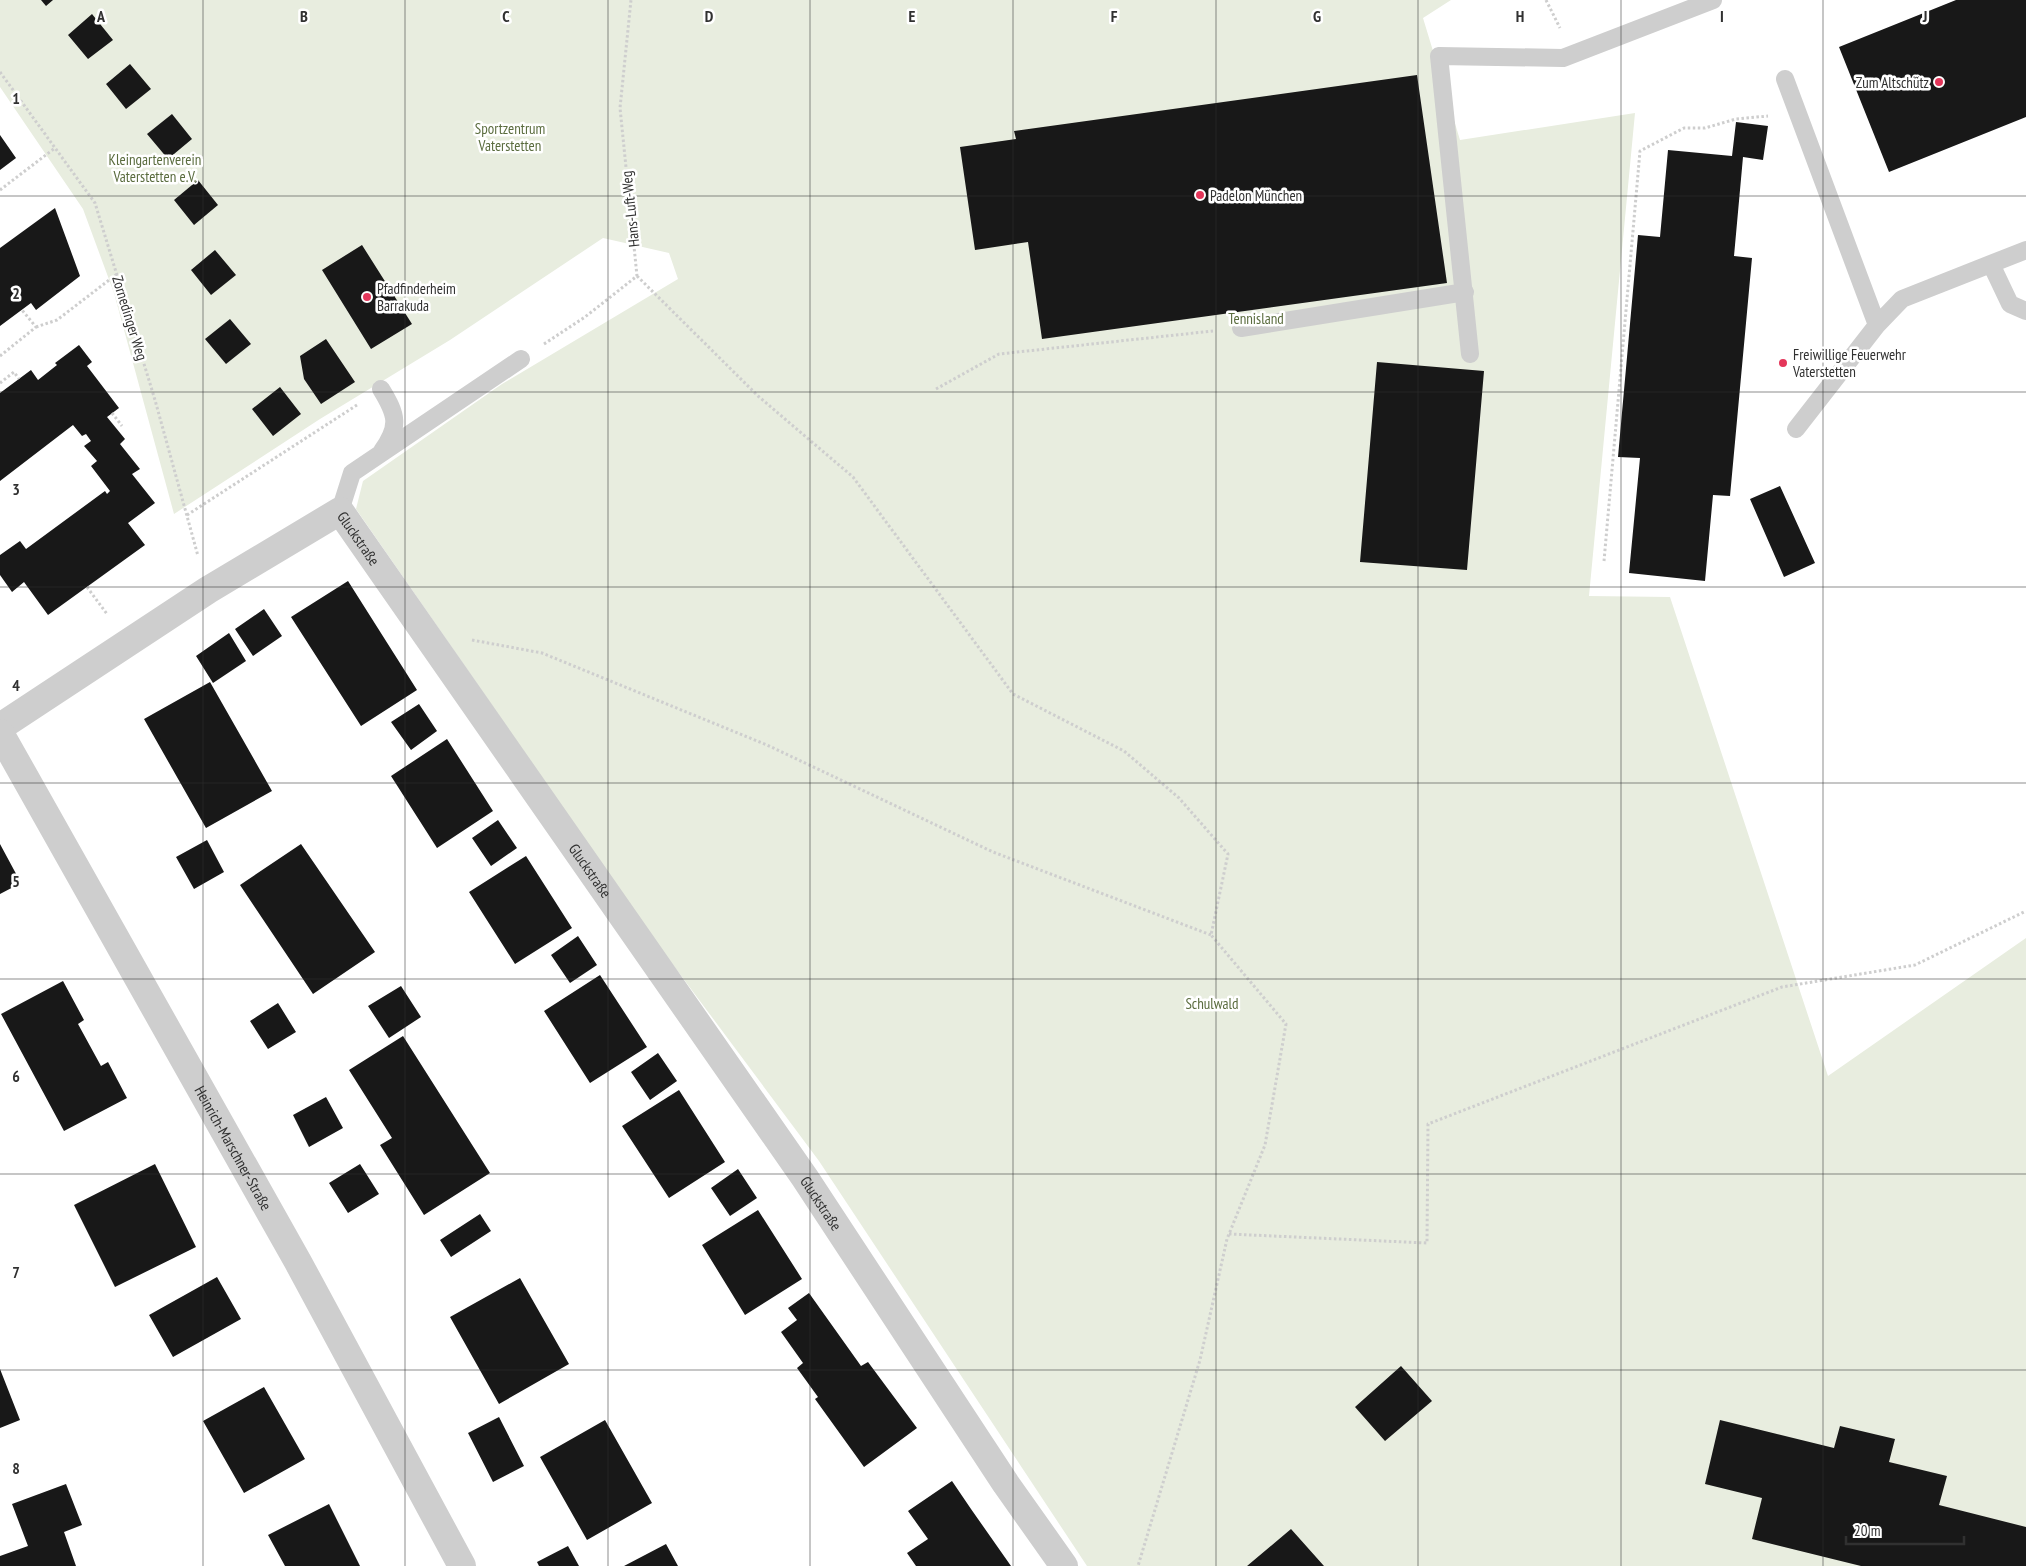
<svg xmlns="http://www.w3.org/2000/svg" width="2026" height="1566" viewBox="0 0 2026 1566" font-family="'PT Sans Narrow',sans-serif">
	<rect width="100%" height="100%" fill="#fff"/>
	<path fill="#e8eddf" d="M0,0H1451L1423,18L1460,140L1635,113L1589,596L1670,597L1828,1076L2026,938V1566H1087L819,1161L656,942L356,509L363,481L502,384L678,279L669,253L603,238L450,340L320,419L174,514L114,293L83,209L0,87Z"/>
	<path fill="#181818" d="M41,0H53L46,6Z
		M1956,0H2026V117L1889,172L1839,47Z
		M92,14L113,40L88,59L68,35Z
		M130,64L151,89L126,109L106,84Z
		M1417,75L1447,283L1042,339L1028,242L975,250L960,147L1016,139L1014,131Z
		M172,114L192,139L168,159L147,134Z
		M1736,122L1768,126L1763,160L1743,157L1734,256L1752,258L1730,496L1713,495L1705,581L1629,573L1640,458L1618,457L1638,235L1660,237L1668,150L1732,156Z
		M0,135L16,158L0,170Z
		M198,180L218,205L194,225L174,200Z
		M55,208L80,276L36,310L31,303L0,326V248Z
		M362,245L412,324L371,349L322,270Z
		M215,250L236,275L211,295L191,270Z
		M230,319L251,344L226,364L205,339Z
		M326,339L355,382L321,404L304,379L300,356Z
		M79,345L92,362L87,366L119,408L107,417L125,439L120,444L140,469L132,474L155,503L128,523L145,545L48,615L24,582L12,592L0,575V555L20,541L26,549L105,491L107,494L110,491L91,466L97,461L84,446L91,441L86,434L82,436L73,425L0,481V393L31,370L38,380L57,365L55,363Z
		M1377,362L1484,371L1467,570L1360,562Z
		M280,387L301,414L273,436L252,409Z
		M1780,486L1815,563L1784,577L1750,499Z
		M348,581L417,690L361,726L291,617Z
		M264,609L282,636L253,656L235,629Z
		M229,633L246,661L213,683L196,656Z
		M210,682L272,791L206,828L144,719Z
		M419,704L437,731L411,750L391,722Z
		M447,739L493,811L437,848L391,776Z
		M498,820L517,848L491,866L472,838Z
		M207,840L224,872L194,889L176,857Z
		M0,844L21,883L0,894Z
		M301,844L375,952L313,994L240,885Z
		M526,856L572,928L515,964L469,892Z
		M578,936L597,965L570,983L551,955Z
		M600,975L647,1047L590,1083L544,1011Z
		M63,981L84,1020L78,1024L101,1066L108,1062L127,1098L64,1131L1,1014Z
		M401,986L421,1017L389,1038L368,1006Z
		M278,1003L296,1032L268,1049L250,1021Z
		M403,1036L490,1173L424,1215L380,1145L392,1138L349,1070Z
		M658,1053L677,1081L650,1100L631,1072Z
		M679,1090L725,1162L669,1198L622,1126Z
		M326,1097L343,1128L309,1147L293,1115Z
		M155,1164L196,1247L115,1287L74,1205Z
		M360,1164L379,1194L348,1213L329,1183Z
		M738,1169L757,1198L730,1216L711,1188Z
		M758,1210L802,1279L745,1315L702,1245Z
		M480,1214L491,1231L451,1257L440,1240Z
		M217,1277L241,1319L173,1357L149,1315Z
		M520,1278L569,1364L499,1404L450,1317Z
		M809,1293L861,1366L868,1362L917,1428L864,1467L815,1399L818,1397L797,1368L803,1363L781,1332L797,1320L788,1308Z
		M1401,1366L1432,1401L1385,1441L1355,1407Z
		M0,1369L20,1420L0,1428Z
		M264,1387L305,1459L244,1493L203,1421Z
		M499,1417L524,1466L493,1482L468,1433Z
		M605,1420L652,1503L587,1540L540,1457Z
		M1720,1420L1834,1448L1840,1426L1895,1439L1889,1462L1947,1476L1939,1505L2026,1527V1566H1861L1752,1539L1762,1498L1705,1484Z
		M952,1481L971,1509L1011,1566H916L907,1553L928,1539L908,1511Z
		M66,1484L82,1525L64,1532L76,1566H0V1556L28,1546L12,1504Z
		M329,1504L360,1566H285L268,1535Z
		M1291,1529L1324,1566H1247Z
		M666,1544L678,1566H624Z
		M568,1546L579,1566H539L537,1562Z"/>
	<g fill="none" stroke-linecap="round" stroke-linejoin="round">
		<path stroke="#cecece" stroke-width="3" stroke-dasharray="2.5 2.5" stroke-linecap="butt" d="M1546,0L1560,28
			M0,72L95,203L155,400L198,556
			M0,190L55,148
			M637,276L758,396L853,477L1013,694L1124,751L1179,798L1228,854L1211,935L1286,1024L1265,1145L1227,1239L1200,1360L1138,1566
			M36,327L57,320L117,274
			M544,344L585,317L637,276L620,108L631,0
			M0,356L36,327L22,310
			M0,383L14,372L19,379
			M936,389L999,354L1213,331
			M112,413L122,426
			M187,515L357,405
			M1604,561L1640,151L1684,128H1705L1736,119L1768,116
			M87,587L107,614
			M472,640L542,653L767,745L993,852L1211,935
			M1229,1234L1427,1243L1428,1124L1782,987L1915,965L2026,911"/>
		<path stroke="#cecece" stroke-width="18" d="M1785,79L1877,325
			M1991,264L2010,304L2026,311
			M1241,328L1465,292
			M1470,354L1439,56L1563,58L1713,0
			M381,389C397,415 400,426 382,451
			M1796,429L1877,325L1902,299L2026,250
			M340,511L352,473L521,359"/>
		<g stroke="#cecece" stroke-width="28">
			<path id="s1" d="M0,727L208,590L340,511L805,1178L1006,1484L1064,1566"/>
			<path id="s2" d="M0,733L298,1262L462,1566"/>
		</g>
	</g>
	<path fill="none" stroke="#313131" stroke-width="1" stroke-opacity="0.55" d="M203,0V1566M405,0V1566M608,0V1566M810,0V1566M1013,0V1566M1216,0V1566M1418,0V1566M1621,0V1566M1823,0V1566M0,196H2026M0,392H2026M0,587H2026M0,783H2026M0,979H2026M0,1174H2026M0,1370H2026"/>
	<g fill="#e4365a" stroke="#fff" stroke-width="2">
		<circle cx="1939" cy="82" r="5"/>
		<circle cx="1200" cy="195" r="5"/>
		<circle cx="367" cy="297" r="5"/>
		<circle cx="1783" cy="363" r="5"/>
	</g>
	<g text-anchor="middle" dominant-baseline="central" stroke-width="5" stroke-linejoin="round" paint-order="stroke">
		<g font-size="15" fill="#313131" stroke="#fff" text-anchor="start">
			<text x="1929" y="82" text-anchor="end">Zum Altschütz</text>
			<text x="1210" y="195">Padelon München</text>
			<text x="377" y="288">Pfadfinderheim<tspan x="377" dy="17">Barrakuda</tspan></text>
			<text x="1793" y="354">Freiwillige Feuerwehr<tspan x="1793" dy="17">Vaterstetten</tspan></text>
		</g>
		<g font-size="15" fill="#5a6c3e" stroke="#fff">
			<text x="510" y="128">Sportzentrum<tspan x="510" dy="17">Vaterstetten</tspan></text>
			<text x="155" y="159">Kleingartenverein<tspan x="155" dy="17">Vaterstetten e.V.</tspan></text>
			<text x="1256" y="318">Tennisland</text>
			<text x="1212" y="1003">Schulwald</text>
		</g>
		<g font-size="15" fill="#313131" stroke="#fff">
			<text transform="translate(630 209) rotate(-96)">Hans-Luft-Weg</text>
			<text transform="translate(130 318) rotate(73)">Zornedinger Weg</text>
			<text stroke="none"><textPath href="#s1" startOffset="436">Gluckstraße</textPath></text>
			<text stroke="none"><textPath href="#s1" startOffset="841">Gluckstraße</textPath></text>
			<text stroke="none"><textPath href="#s2" startOffset="476">Heinrich-Marschner-Straße</textPath></text>
			<text stroke="none"><textPath href="#s1" startOffset="1246">Gluckstraße</textPath></text>
		</g>
	</g>
	<g font-size="16" text-anchor="middle" font-weight="bold" fill="#313131" stroke="#fff" stroke-width="5" stroke-linejoin="round" paint-order="stroke">
		<text x="101" y="22">A</text>
		<text x="304" y="22">B</text>
		<text x="506" y="22">C</text>
		<text x="709" y="22">D</text>
		<text x="912" y="22">E</text>
		<text x="1114" y="22">F</text>
		<text x="1317" y="22">G</text>
		<text x="1520" y="22">H</text>
		<text x="1722" y="22">I</text>
		<text x="1925" y="22">J</text>
		<text x="16" y="104">1</text>
		<text x="16" y="299">2</text>
		<text x="16" y="495">3</text>
		<text x="16" y="691">4</text>
		<text x="16" y="887">5</text>
		<text x="16" y="1082">6</text>
		<text x="16" y="1278">7</text>
		<text x="16" y="1474">8</text>
	</g>
	<path d="M1846 1536v8h118v-8" fill="none" stroke="#313131" stroke-width="2.5"/>
	<text x="1854" y="1536" font-size="15" fill="#313131" stroke="#ffffff" stroke-width="4" paint-order="stroke">20 m</text>
</svg>
